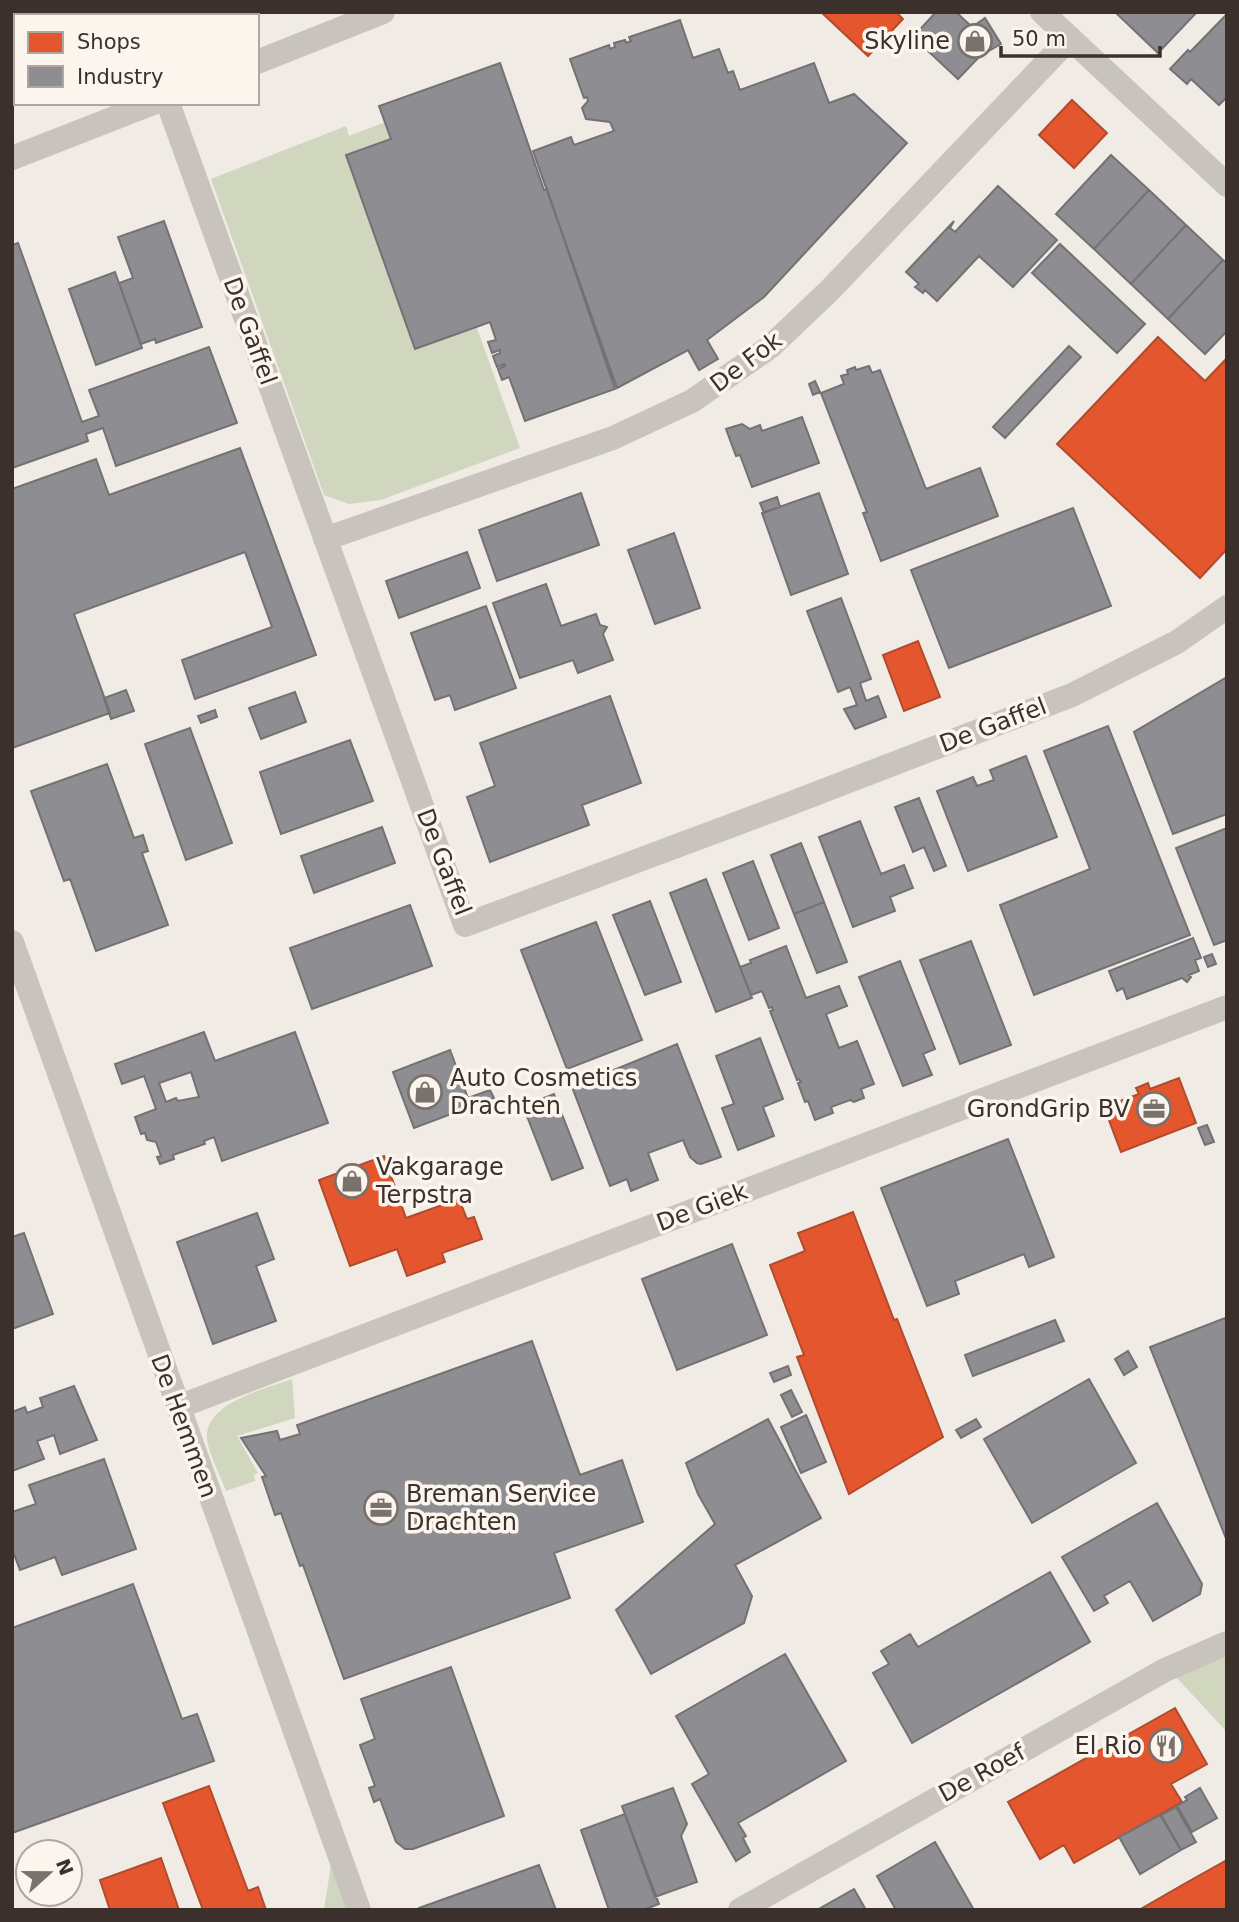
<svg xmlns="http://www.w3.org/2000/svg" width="1239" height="1922" viewBox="0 0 1239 1922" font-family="'DejaVu Sans',sans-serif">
	<rect width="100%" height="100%" fill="#f0ebe5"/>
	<path fill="#d1d6bf" d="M401,116L520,448L381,500L349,504L324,495L211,179L346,126L349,136Z
		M292,1379L295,1418L237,1436L258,1473L254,1475L255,1481L226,1491C221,1477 209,1454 207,1439C204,1403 265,1389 292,1379Z
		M1227,1649V1732L1176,1677Z
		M331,1865L347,1910H324Z"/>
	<path fill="#e4572e" stroke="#b14b2d" stroke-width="2" d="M821,12H896L903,19L868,56Z
		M1072,100L1107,133L1074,168L1039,135Z
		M1158,337L1205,381L1227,358V549L1200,578L1057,444Z
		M918,641L940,697L904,711L883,655Z
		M1179,1078L1196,1123L1121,1152L1104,1107L1139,1094L1136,1088L1148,1083L1150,1089Z
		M384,1156L406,1218L459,1199L467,1219L474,1217L482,1239L442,1253L445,1262L407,1276L397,1249L350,1266L319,1180Z
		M853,1212L894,1320L897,1319L943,1437L849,1494L797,1357L804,1355L770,1265L805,1251L798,1233Z
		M1175,1708L1207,1764L1171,1784L1182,1802L1074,1863L1064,1845L1040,1859L1008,1802Z
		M209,1786L248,1891L258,1887L266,1910H203L163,1803Z
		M161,1858L179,1910H110L100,1880Z
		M1227,1860V1910H1139L1184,1884Z"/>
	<path fill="#8d8d92" stroke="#747173" stroke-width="2" fill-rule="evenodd" d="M936,12H956L972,27L985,18L1001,44L980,56L958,79L913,37Z
		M1115,12H1197L1158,53Z
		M1227,14V97L1219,105L1191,79L1187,84L1170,69L1188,50L1190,52Z
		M680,20L693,58L719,49L728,73L733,71L740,90L814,63L829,103L854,94L907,143L764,297L707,340L718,359L699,370L688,350L617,388L533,151L571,137L574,145L614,131L610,122L586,119L582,108L588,101L587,97L584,98L570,59L609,45L610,49L615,47L614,43L625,40L626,43L631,41L629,37Z
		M500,63L544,190L547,189L615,389L525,421L509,377L502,380L498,369L505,366L504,364L497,367L493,356L500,353V350L492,353L488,342L496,340L490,322L415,349L346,155L391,139L379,106Z
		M1111,155L1149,190L1094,249L1056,214Z
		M998,186L1057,240L1013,287L979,256L937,301L925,290L923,293L915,287L919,284L906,272L954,221L950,228L955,232Z
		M1149,190L1186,225L1131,284L1094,249Z
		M164,221L202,327L156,343L155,339L141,344L119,283L133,278L118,237Z
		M1186,225L1223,260L1168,319L1131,284Z
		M18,243L82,422L99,416L89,390L209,347L237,423L116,466L103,428L86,434L88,441L12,468V245Z
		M1060,244L1145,324L1117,353L1032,273Z
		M1223,260L1227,263V331L1205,354L1168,319Z
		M115,272L142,348L96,365L69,289Z
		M1069,346L1081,357L1005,438L993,427Z
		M869,366L872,373L880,370L926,489L980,468L998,516L881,561L863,513L867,512L821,393L844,384L841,376L848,374L847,370L855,367L856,370Z
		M815,381L820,392L813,395L809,384Z
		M802,417L819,463L752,487L740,455L736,456L726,429L742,424L750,429L760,425L762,431Z
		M240,448L316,655L195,699L182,660L272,627L245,552L74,614L110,713L12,748V489L96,459L109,495Z
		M581,493L599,545L497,581L479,530Z
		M819,493L848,574L791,595L762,513Z
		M777,497L780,507L764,513L760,503Z
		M1073,508L1111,606L949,668L911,570Z
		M674,533L700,608L655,624L628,550Z
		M467,552L480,588L399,618L386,581Z
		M546,584L561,626L596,614L600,625L607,627L603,634L613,660L578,673L573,660L520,678L493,603Z
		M841,598L871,679L860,683L866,701L878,696L886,717L855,729L844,709L857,705L850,687L838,692L807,611Z
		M486,606L516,688L455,710L450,695L435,700L411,633Z
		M1227,677V814L1173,834L1134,732Z
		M126,690L134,711L111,719L104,698Z
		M295,692L306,722L261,739L249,708Z
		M610,696L641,783L582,805L589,825L490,862L467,797L495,786L480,743Z
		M215,710L217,717L201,723L198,716Z
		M1108,726L1190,935L1034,995L1000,905L1090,869L1044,751Z
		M190,728L232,843L186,860L145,744Z
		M350,740L373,801L281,834L260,772Z
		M1026,756L1057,837L968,871L937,791L973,777L977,786L994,780L990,770Z
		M107,764L134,838L143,835L148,851L142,853L168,925L96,951L70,879L64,881L31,791Z
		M919,798L946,866L934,871L924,847L913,852L895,807Z
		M860,821L881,874L904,865L913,888L890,897L895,911L853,927L819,837Z
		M382,827L395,863L314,893L301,856Z
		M1227,828V940L1214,945L1176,848Z
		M801,843L824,902L794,914L771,855Z
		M753,861L779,928L749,940L723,873Z
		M706,879L752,998L716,1012L670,893Z
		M650,901L681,982L645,995L613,915Z
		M824,902L847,962L817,973L794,914Z
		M410,905L432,966L312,1009L290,948Z
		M596,922L642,1040L567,1069L521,950Z
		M1193,938L1201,958L1195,960L1199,971L1189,975L1191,977L1187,982L1182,978L1127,999L1123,988L1117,991L1109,971Z
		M971,941L1011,1045L960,1064L920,960Z
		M786,946L806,998L839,986L847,1006L826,1014L839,1048L857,1041L874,1084L861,1089L864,1098L854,1102L850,1100L831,1107L833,1113L815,1120L808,1101L805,1102L798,1083L801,1082L799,1079L797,1080L770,1011L773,1010L772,1007L769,1008L762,991L751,995L740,967L751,963L750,960Z
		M1212,954L1216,964L1208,967L1204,957Z
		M900,961L935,1049L923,1054L932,1075L903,1086L859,977Z
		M204,1032L215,1061L295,1032L328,1123L222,1161L214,1137L204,1141L205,1144L173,1155L174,1159L160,1164L157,1157L161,1156L156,1142L147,1140L145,1133L141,1134L135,1117L156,1109L144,1076L122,1084L115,1064ZM191,1072L199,1097L178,1101L176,1098L166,1102L159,1083Z
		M760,1038L783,1099L763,1107L774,1136L738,1150L722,1108L734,1104L716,1056Z
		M677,1044L721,1157L701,1164L697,1163L690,1157L683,1140L648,1153L658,1180L631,1191L627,1179L610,1186L572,1087Z
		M450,1050L468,1098L490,1090L494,1098L414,1128L393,1072Z
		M554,1094L583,1168L552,1180L523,1106Z
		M1207,1125L1214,1142L1205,1145L1198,1128Z
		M1008,1139L1054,1257L1029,1267L1024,1254L955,1281L959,1294L927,1306L881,1188Z
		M257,1213L274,1259L256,1266L276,1321L213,1344L177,1242Z
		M24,1233L53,1314L12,1329V1237Z
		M732,1244L767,1335L677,1370L642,1279Z
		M1225,1318L1227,1323V1541L1150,1347Z
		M1055,1320L1064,1341L973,1376L965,1355Z
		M532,1341L580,1475L622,1460L643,1522L554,1553L570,1598L344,1679L303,1565L300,1566L281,1513L275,1515L262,1477L266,1476L241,1438L277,1431L280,1440L300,1434L297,1425Z
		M1128,1351L1137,1367L1124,1375L1115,1359Z
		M788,1366L791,1375L774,1382L770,1373Z
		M1089,1379L1136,1463L1032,1523L984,1439Z
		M74,1386L97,1440L60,1454L54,1435L37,1441L44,1459L12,1471V1412L25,1407L27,1413L43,1407L40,1398Z
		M791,1390L802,1412L792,1417L781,1395Z
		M806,1415L826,1462L801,1473L781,1427Z
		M768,1419L821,1518L735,1565L752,1596L744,1623L651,1674L616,1610L715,1524L698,1494L686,1463Z
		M976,1419L981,1427L961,1438L956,1430Z
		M104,1459L136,1549L62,1575L55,1557L20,1570L12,1549V1512L36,1504L29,1485Z
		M1157,1503L1202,1584L1200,1594L1153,1621L1130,1581L1104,1596L1108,1603L1094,1611L1062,1557Z
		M1050,1572L1090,1642L912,1743L873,1673L889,1664L881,1651L910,1634L918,1647Z
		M133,1584L182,1719L197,1714L214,1761L12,1833V1628Z
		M785,1654L846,1761L738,1823L746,1836L743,1838L750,1852L736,1861L692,1784L709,1774L676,1716Z
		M451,1667L504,1816L413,1849H405L396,1842L380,1799L374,1802L369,1788L375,1786L360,1745L375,1739L361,1699Z
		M673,1788L687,1824L681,1836L697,1882L655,1897L622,1806Z
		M1200,1788L1217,1818L1192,1832L1177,1806L1187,1800L1185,1797Z
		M1176,1807L1196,1842L1181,1850L1161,1815Z
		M625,1814L659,1904L643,1910H609L581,1830Z
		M1160,1815L1181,1850L1140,1874L1119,1837Z
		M935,1842L974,1910H896L877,1876Z
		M539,1865L556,1910H419V1908Z
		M854,1889L866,1910H817Z"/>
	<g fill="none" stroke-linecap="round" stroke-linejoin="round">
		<path stroke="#c9c3be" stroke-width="24" d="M1042,12L1227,185
			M257,62L383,12
			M168,103L465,925L789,804L1072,695L1177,642L1227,607
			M12,158L153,103
			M325,539L613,438L692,401L770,347L829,291L1070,38
			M12,942L359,1910
			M178,1407L1227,1007
			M740,1910L1165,1670L1227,1643"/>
	</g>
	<defs>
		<g id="shop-ring" transform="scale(1.75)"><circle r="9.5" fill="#fbf5ee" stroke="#7a716c" stroke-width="1.5"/><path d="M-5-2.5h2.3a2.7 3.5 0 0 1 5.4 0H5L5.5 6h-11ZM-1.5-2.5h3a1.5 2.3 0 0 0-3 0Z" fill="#7a716c"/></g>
		<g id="office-ring" transform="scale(1.75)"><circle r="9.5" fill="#fbf5ee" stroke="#7a716c" stroke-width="1.5"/><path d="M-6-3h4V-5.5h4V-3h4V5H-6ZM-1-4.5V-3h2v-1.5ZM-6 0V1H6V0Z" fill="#7a716c"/></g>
		<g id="restaurant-ring" transform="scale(1.75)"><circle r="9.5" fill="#fbf5ee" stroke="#7a716c" stroke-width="1.5"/><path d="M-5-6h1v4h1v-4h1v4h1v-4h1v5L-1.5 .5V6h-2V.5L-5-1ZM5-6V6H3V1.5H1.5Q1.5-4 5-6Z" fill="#7a716c"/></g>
	</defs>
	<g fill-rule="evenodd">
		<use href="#shop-ring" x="975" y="41"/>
		<use href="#shop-ring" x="425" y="1092"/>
		<use href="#office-ring" x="1154" y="1109"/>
		<use href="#shop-ring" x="352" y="1181"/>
		<use href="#office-ring" x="381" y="1508"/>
		<use href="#restaurant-ring" x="1166" y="1746"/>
	</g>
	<g text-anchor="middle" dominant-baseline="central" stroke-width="7" stroke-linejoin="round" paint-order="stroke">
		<g font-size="24" fill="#3b302b" stroke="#fbf5ee" text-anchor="end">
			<text x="950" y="41">Skyline</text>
			<text x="450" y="1078" text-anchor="start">Auto Cosmetics<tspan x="450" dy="28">Drachten</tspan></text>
			<text x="1130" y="1109">GrondGrip BV</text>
			<text x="376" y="1167" text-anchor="start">Vakgarage<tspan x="376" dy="28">Terpstra</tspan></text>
			<text x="406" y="1494" text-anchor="start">Breman Service<tspan x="406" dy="28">Drachten</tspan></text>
			<text x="1142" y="1746">El Rio</text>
		</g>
		<g font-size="24" fill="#3b302b" stroke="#fbf5ee">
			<text transform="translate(250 331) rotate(70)">De Gaffel</text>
			<text transform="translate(746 362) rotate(-37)">De Fok</text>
			<text transform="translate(993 725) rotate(-21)">De Gaffel</text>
			<text transform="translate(444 862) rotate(69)">De Gaffel</text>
			<text transform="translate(702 1207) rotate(-21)">De Giek</text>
			<text transform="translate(184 1426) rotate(70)">De Hemmen</text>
			<text transform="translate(982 1773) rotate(-29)">De Roef</text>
		</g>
	</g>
	<rect width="1239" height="1922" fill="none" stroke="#3b302b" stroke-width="28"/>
	<rect x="14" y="14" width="245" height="91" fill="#fbf5ee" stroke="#aea6a0" stroke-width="2"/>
	<rect x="28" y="32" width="35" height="21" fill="#e4572e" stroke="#aea6a0" stroke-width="2"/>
	<text x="77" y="49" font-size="21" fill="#3b302b">Shops</text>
	<rect x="28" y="66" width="35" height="21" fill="#8d8d92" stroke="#aea6a0" stroke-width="2"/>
	<text x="77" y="84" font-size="21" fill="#3b302b">Industry</text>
	<g transform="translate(49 1873) rotate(69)"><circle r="33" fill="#fbf5ee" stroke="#aea6a0" stroke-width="2"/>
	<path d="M0-5L12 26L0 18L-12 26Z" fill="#7a716c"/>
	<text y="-10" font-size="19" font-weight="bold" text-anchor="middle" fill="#3b302b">N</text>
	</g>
	<path d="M1001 46v10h159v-10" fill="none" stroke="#3b302b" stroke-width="3.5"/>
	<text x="1012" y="46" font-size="21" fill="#3b302b" stroke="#fbf5ee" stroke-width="5" paint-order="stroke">50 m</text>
</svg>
